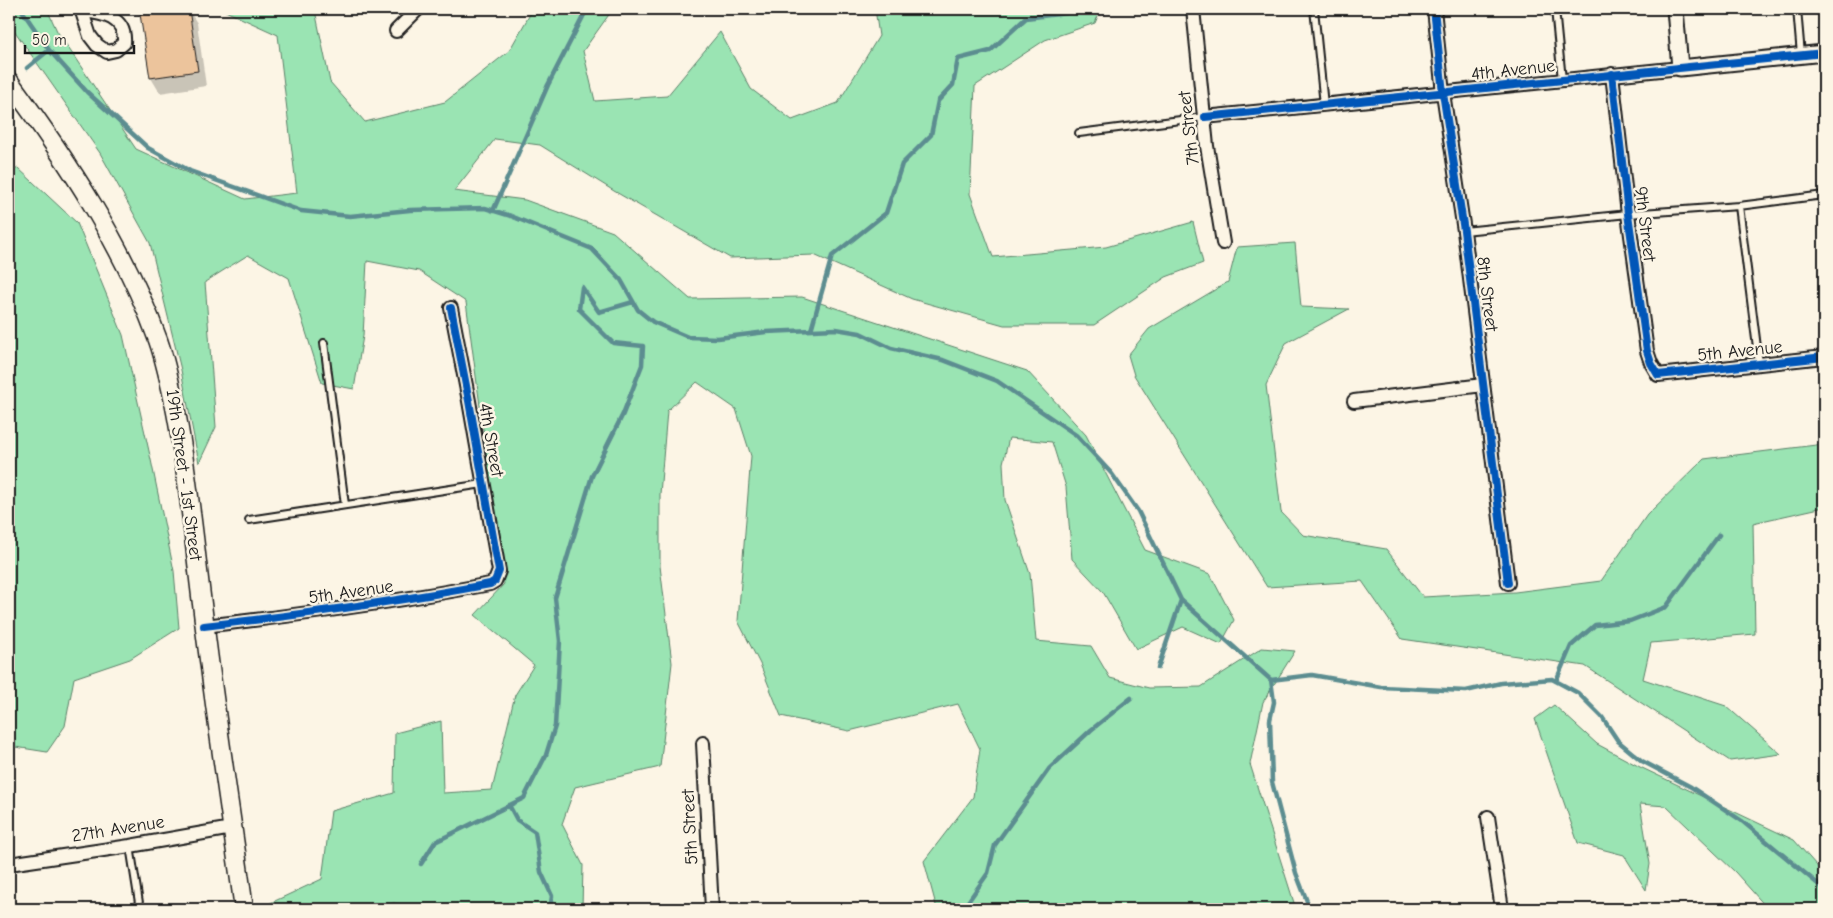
<svg xmlns="http://www.w3.org/2000/svg" width="1833" height="918" viewBox="0 0 1833 918" font-family="'Comic Neue',sans-serif">
	<rect width="100%" height="100%" fill="#fcf5e5"/>
	<filter id="ink" filterUnits="userSpaceOnUse"><feTurbulence type="fractalNoise" baseFrequency=".02" numOctaves="2"/><feDisplacementMap in="SourceGraphic" scale="10" xChannelSelector="R" yChannelSelector="G"/><feConvolveMatrix kernelMatrix="1 2 1 2 8 2 1 2 1" color-interpolation-filters="sRGB"/></filter>
	<g filter="url(#ink)">
		<path fill="#9ae4b3" stroke="#5b8068" d="M9,9H47L57,31L136,149L245,199L297,193L278,35L221,9H320L316,15L330,82L365,122L445,102L509,51L533,9H613L583,51L595,101L667,96L720,32L751,89L792,120L838,103L879,36L875,9H1101L1095,23L1045,40L975,86L970,194L993,257L1106,247L1193,222L1203,263L1166,277L1094,325H1004L912,299L814,255L730,258L614,191L540,145L495,139L454,191L525,200L613,232L690,299L802,297L1027,371L1086,435L1145,550L1210,574L1234,620L1221,644L1183,627L1136,649L1103,592L1072,559L1066,487L1052,442L1009,438L1003,463L1005,500L1030,574L1036,641L1091,646L1110,678L1149,688L1201,687L1262,648L1295,651L1263,702L1250,764L1296,909H937L924,861L973,797L980,749L958,704L849,731L781,716L760,664L738,621L751,456L736,409L697,382L667,411L660,494V566L672,663L660,767L575,787L562,824L583,865L582,909H413L394,903L371,909H262V907L322,879L331,811L394,793L395,733L441,721L443,793L492,790L515,695L534,665L475,615L504,584L466,302L419,271L367,261L363,336L354,389L322,383L289,278L248,255L205,282L216,427L199,463L181,370L150,243L100,153L9,23Z
			M18,168L77,223L123,335L151,460L174,571L179,628L130,659L74,678L65,726L47,752L9,746V173Z
			M1295,243L1301,307L1349,309L1286,343L1266,385L1281,512L1303,535L1386,549L1423,597L1515,592L1601,581L1647,515L1704,459L1824,444V507L1753,523L1755,634L1651,643L1643,679L1726,706L1781,754L1730,761L1585,666L1402,639L1362,581L1267,587L1134,375L1128,355L1149,329L1228,282L1237,247Z
			M1554,705L1597,744L1640,767L1794,840L1824,874V909H1768L1735,872L1666,806L1640,804L1650,864L1646,890L1624,855L1578,843L1535,719Z"/>
		<path fill="#0003" d="M188,9L197,23L206,86L160,93L151,78L141,15Z"/>
		<g fill="none" stroke-linecap="round" stroke-linejoin="round">
			<path stroke="#5c8d90" stroke-width="4.5" d="M21,9L49,50L87,92L148,148L190,171L301,211L350,216L410,210L485,208L511,216L592,249L621,280L638,310L653,322L688,337L718,338L766,332L836,329L860,333L891,348L943,360L997,381L1076,435L1112,474L1138,511L1181,600L1271,680L1274,702L1270,720L1272,782L1296,873L1310,909
				M27,68L49,50
				M493,211L548,85L587,9
				M811,330L832,256L886,213L902,164L931,135L938,101L953,85L958,59L990,51L1026,18L1066,13L1070,9
				M1158,668L1181,600
				M1271,680L1312,675L1381,687L1466,691L1501,683L1552,679L1578,693L1602,717L1618,741L1642,761L1691,787L1742,821L1824,889
				M1556,681L1571,646L1595,625L1630,621L1666,607L1719,535
				M509,805L517,820L535,832L541,872L552,896L550,909
				M421,864L435,842L524,798L546,755L555,726L560,641L555,598L592,476L623,414L642,365L643,346L613,343L579,309L582,287L599,312L633,302
				M963,909L988,873L995,845L1049,769L1091,730L1131,698"/>
		</g>
		<path fill="#ecc49c" stroke="#1c1c1c" d="M176,9H189L198,71L150,78L140,14Z"/>
		<g fill="none" stroke-linecap="round" stroke-linejoin="round">
			<g stroke="#1c1c1c" stroke-width="10">
				<path id="service" d="M1314,9L1324,105
					M1555,9L1562,80
					M1797,9L1801,55
					M1079,133L1204,117
					M1739,206L1759,363
					M1464,231L1628,214L1739,206L1824,195
					M324,343L345,505
					M249,520L483,484
					M130,846L140,909"/>
			</g>
			<g stroke="#1c1c1c" stroke-width="16">
				<path id="minor" d="M81,9L90,36L97,45L107,52L116,50L124,43C126,17 103,13 82,11
					M1193,9L1207,146L1223,243
					M1434,9L1443,93L1464,231L1508,583
					M396,31L418,9
					M1612,74L1628,214L1647,351L1651,363L1658,375L1824,357
					M1205,117L1680,68
					M1354,401L1483,385
					M204,626C300,615 395,602 490,584L495,581L499,571L469,401L451,308
					M703,743L712,909
					M1488,817L1502,909
					M9,864L130,846L232,828"/>
			</g>
			<g stroke="#1c1c1c" stroke-width="19">
				<path id="tertiary" d="M1675,9L1680,68L1824,53"/>
			</g>
			<g stroke="#1c1c1c" stroke-width="21">
				<path id="secondary" d="M9,81C67,160 124,246 158,340C166,363 171,387 176,412C188,475 194,540 202,604C214,706 230,808 244,909"/>
			</g>
			<use href="#service" stroke="#fcf5e5" stroke-width="6"/>
			<use href="#minor" stroke="#fcf5e5" stroke-width="12"/>
			<use href="#tertiary" stroke="#fcf5e5" stroke-width="15"/>
			<use href="#secondary" stroke="#fcf5e5" stroke-width="18"/>
			<g stroke="#fcf5e5" stroke-width="11">
				<path id="cycleway" d="M1434,9L1443,93L1464,231L1508,583
					M1612,74L1628,214L1647,351L1651,363L1658,375L1824,357
					M1205,117L1824,53
					M204,626C300,615 395,602 490,584L495,581L499,571L469,401L451,308"/>
			</g>
			<use href="#cycleway" stroke="#0057b8" stroke-width="8"/>
		</g>
	</g>
	<g text-anchor="middle" dominant-baseline="central" stroke-width="5" stroke-linejoin="round" paint-order="stroke">
		<g font-size="18" fill="#1c1c1c" stroke="#fcf5e5">
			<text transform="translate(1513 70) rotate(-6)">4th Avenue</text>
			<text transform="translate(1189 128) rotate(-97)">7th Street</text>
			<text transform="translate(1645 224) rotate(83)">9th Street</text>
			<text transform="translate(1487 294) rotate(83)">8th Street</text>
			<text transform="translate(1740 351) rotate(-6)">5th Avenue</text>
			<text transform="translate(491 440) rotate(80)">4th Street</text>
			<text transform="translate(184 475) rotate(82)">19th Street - 1st Street</text>
			<text transform="translate(351 592) rotate(-8)">5th Avenue</text>
			<text transform="translate(690 827) rotate(-93)">5th Street</text>
			<text transform="translate(118 829) rotate(-9)">27th Avenue</text>
		</g>
	</g>
	<rect width="1833" height="918" fill="none" stroke="#fcf5e5" stroke-width="30"/>
	<rect x="15" y="15" width="1803" height="888" fill="none" stroke="#1c1c1c" stroke-width="2" filter="url(#ink)"/>
	<path d="M25 45v8h109v-8" fill="none" stroke="#1c1c1c" stroke-width="2.5"/>
	<text x="32" y="45" font-size="15" fill="#1c1c1c" stroke="#fcf5e5" stroke-width="4" paint-order="stroke">50 m</text>
</svg>
